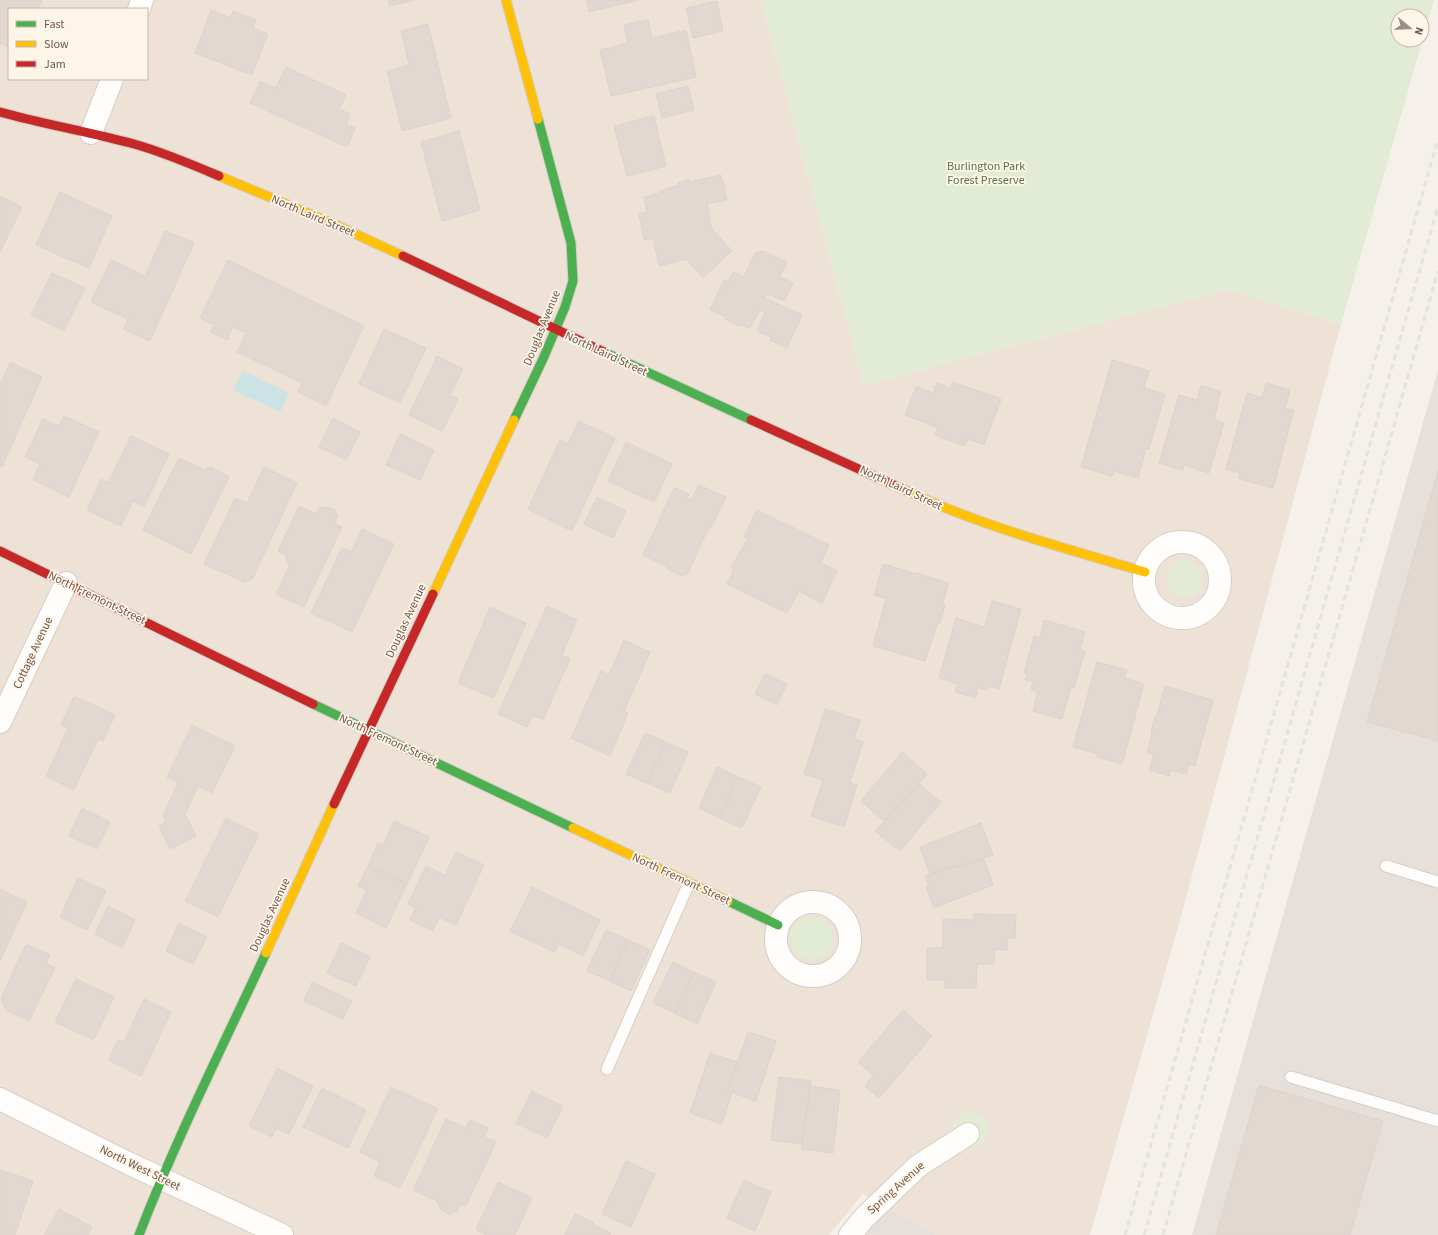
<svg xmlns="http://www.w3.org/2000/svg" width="1438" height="1235" viewBox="0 0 1438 1235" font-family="'Source Sans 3',sans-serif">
	<rect width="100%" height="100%" fill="#f5f0e9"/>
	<path fill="#eee2d6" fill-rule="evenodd" d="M0,0H761L864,386L998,349L1229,290L1341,324L1180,920L1090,1235H936L863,1194L829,1235H0ZM9,9H147V79H9Z"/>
	<path fill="#e7e0da" d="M1438,370V1235H1192Z
		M886,1207L936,1235H864Z"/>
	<path fill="#e2ebd4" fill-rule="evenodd" d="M761,0H1434L1341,324L1229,290L998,349L864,386ZM1398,16H1422V40H1398Z
		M1166 579a18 18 0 1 1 36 0a18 18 0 1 1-36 0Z
		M791 938a21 21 0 1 1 42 0a21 21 0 1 1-42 0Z
		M952 1130a18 18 0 1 1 36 0a18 18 0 1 1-36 0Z"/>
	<path fill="#cbe3e5" d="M243,371L289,393L280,412L233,390Z"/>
	<path fill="#e1d8d1" stroke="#ddd3cb" d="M0,0H42L38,9H9V47L0,43Z
		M388,0H415L390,6Z
		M586,0H639L589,12Z
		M717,1L723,31L693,38L686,8Z
		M211,10L231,18L233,11L256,20L253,28L268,34L252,75L195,53Z
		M648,20L652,38L686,30L696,77L611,96L600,50L628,43L624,25Z
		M428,24L451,118L402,131L387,71L409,65L401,31Z
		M286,67L346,95L339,109L350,114L346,124L355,128L347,147L250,103L260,81L276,88Z
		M688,86L694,110L662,118L656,94Z
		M654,116L666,166L627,176L614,126Z
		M459,131L480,210L442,221L421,142Z
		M721,175L727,200L707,204L710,219H709L712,229L732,251L703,278L686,259L659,266L653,238L644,240L639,214L647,212L644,197L661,193L660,191L678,185V183L689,180L690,182Z
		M60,192L112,216L89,268L36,245Z
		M0,196L22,207L0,252Z
		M165,231L194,243L150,341L123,329L128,319L91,302L111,260L145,276Z
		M763,251L787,262L780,277L793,283L784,301L766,293L765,298L802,315L787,348L770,340L771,337L757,331L765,312L760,310L750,328L740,324L739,326L725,319L726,317L710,310L724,280L728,281L733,272L744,277L755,253Z
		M228,260L364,326L326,406L298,392L302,383L237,352L246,333L233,327L227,340L211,332L214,325L200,318Z
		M52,273L85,288L64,331L31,315Z
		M384,329L426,348L400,403L359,384Z
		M437,356L463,369L450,395L458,399L442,431L409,415Z
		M1112,360L1149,371L1144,388L1165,394L1149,449L1146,448L1138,478L1114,471L1112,476L1081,467Z
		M10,362L42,377L2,467L0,466V385Z
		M953,382L1001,399L984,445L968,439L965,446L935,435L938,428L905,415L916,387L933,393L937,383L951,389Z
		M1266,383L1290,390L1285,408L1294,410L1273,488L1239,479L1240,473L1226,469L1247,393L1262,398Z
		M1201,386L1221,391L1214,420L1224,423L1209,473L1184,465L1183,470L1159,463L1179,395L1197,400Z
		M64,416L99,432L69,497L33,480L40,464L25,457L43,419L59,426Z
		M333,418L360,432L346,460L319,447Z
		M579,421L615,438L572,531L528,509L560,440L568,444Z
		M400,434L434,450L420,480L386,465Z
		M131,436L169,454L144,507L133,501L121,526L87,510L101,479L108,483Z
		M626,442L672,464L654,502L608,481Z
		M179,458L204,470L211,467L229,477L191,554L143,530Z
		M264,467L297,483L253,578L244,582L204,564L235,498L247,503Z
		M1438,470V741L1367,722Z
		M699,485L726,497L711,528L709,527L687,575L684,573L683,576L667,569L668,567L643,555L674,488L689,494L687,499L691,500Z
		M597,497L626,511L613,538L584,524Z
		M299,506L316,514L319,508L327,507L334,509L338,516L334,523L342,527L304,607L276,594L289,567L286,555L278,551Z
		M757,510L829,545L821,563L837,571L822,603L799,591L787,613L727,584L734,569L731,568L740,551H741L747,540L749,542L750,540L744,537Z
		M362,529L394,544L352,632L311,613L342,548L351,552Z
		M883,564L917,574L918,573L948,583L943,604L945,605L940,623L938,622L925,661L873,646L886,599L874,595Z
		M992,601L1021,609L999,689L988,686L986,690L978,688L976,698L955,692L958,684L939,678L956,618L985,627Z
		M547,606L577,620L562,655L570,659L543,720L533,715L527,727L498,714Z
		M490,607L526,623L494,698L458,683Z
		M1044,620L1085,632L1080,649L1085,651L1074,688L1071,687L1062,719L1033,711L1038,692L1031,689L1033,682L1025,680L1027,674L1024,673L1034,636L1040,638Z
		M624,640L650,652L624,711L628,713L610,756L571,738L601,671L609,675Z
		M1097,662L1127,670L1124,678L1144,684L1122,764L1097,757L1098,754L1073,747Z
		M765,674L787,684L777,705L755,694Z
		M1165,686L1213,700L1195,766L1189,764L1186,774L1170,770L1169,776L1149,770L1154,755L1147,752L1152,732L1151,731L1155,717L1156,718Z
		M74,696L115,715L103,741L98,739L74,790L46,776L68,728L61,725Z
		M825,709L860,720L854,739L863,742L850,783L857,785L844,827L811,816L823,780L804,774Z
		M192,725L235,746L212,793L198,786L185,814L196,836L170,849L159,826L166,822L163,816L178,783L167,777Z
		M645,733L666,742L647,783L626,774Z
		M666,742L688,752L670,793L647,783Z
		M902,752L927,774L884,821L861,801Z
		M717,767L738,777L720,818L699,808Z
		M738,777L761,787L742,828L720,818Z
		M919,784L941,802L900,851L875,831Z
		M82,808L110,822L97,849L69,836Z
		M226,818L259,834L218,917L185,901Z
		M394,821L429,837L407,884L368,866L378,843L383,845Z
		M981,823L993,855L930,874L920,847Z
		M456,852L484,865L456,925L439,917L433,931L410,920L416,907L408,904L426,866L445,875Z
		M984,859L993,885L934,908L926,887L929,886L925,876Z
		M368,866L407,884L386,928L356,913L367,890L358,886Z
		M78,878L106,891L87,930L60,917Z
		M532,887L600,920L583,956L559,944L554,952L510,931Z
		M0,889L27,902L0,961Z
		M108,906L135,920L122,948L95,934Z
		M974,914L1016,915L1015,938H1007V950H995L994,964H977L976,988H944L945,980H927V948H943V919L973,920Z
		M179,923L207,937L193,964L166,951Z
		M606,930L628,940L610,981L587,971Z
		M628,940L650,950L631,991L610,981Z
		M341,943L370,957L356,986L327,973Z
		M26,944L50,955L46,963L55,968L29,1021L6,1010L1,998Z
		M673,962L694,972L675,1013L653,1003Z
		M694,972L716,982L697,1024L675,1013Z
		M76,979L114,997L94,1040L55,1022Z
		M312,982L352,1001L343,1019L304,1001Z
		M144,999L171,1012L141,1076L109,1060L118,1040L124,1042Z
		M903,1010L932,1036L879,1098L865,1086L873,1075L858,1062Z
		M748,1032L776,1041L756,1101L728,1091Z
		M710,1053L738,1062L728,1091L732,1093L722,1124L690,1113Z
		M277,1068L313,1086L289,1134L276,1128L272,1137L249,1126Z
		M779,1077L811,1081L802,1144L771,1140Z
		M1259,1085L1383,1121L1350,1235H1216Z
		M810,1086L840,1090L833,1153L801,1149Z
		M391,1087L438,1109L400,1188L374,1176L380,1162L360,1152Z
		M322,1088L366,1110L348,1148L303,1127Z
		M532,1091L563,1106L547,1138L516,1123Z
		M446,1119L466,1128L470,1120L488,1128L484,1137L496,1142L466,1206L461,1204L457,1211L449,1214L441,1210L437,1201L413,1190Z
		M626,1161L655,1174L631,1227L602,1214Z
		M0,1170L33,1181L15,1235H0Z
		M744,1180L771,1192L755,1231L727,1218Z
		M498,1182L532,1198L515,1235H487L476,1230Z
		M59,1209L92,1227L88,1235H44Z
		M575,1214L594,1223L593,1225L611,1233L610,1235H565Z"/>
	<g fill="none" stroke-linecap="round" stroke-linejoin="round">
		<g stroke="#d4cdc7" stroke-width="13">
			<path id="lane" d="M1386,866L1438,882
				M607,1069L689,883
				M1291,1077L1438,1121"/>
		</g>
		<g stroke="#d4cdc7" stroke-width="24">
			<path id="street" d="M139,9L142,0
				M91,133L112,79
				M1144 580a38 38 0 1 1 76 0a38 38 0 1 1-76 0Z
				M0,722L66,583
				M776 939a37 37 0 1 1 74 0a37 37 0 1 1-74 0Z
				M0,1099L128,1163L282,1235
				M850,1235L864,1218L918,1166L968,1134"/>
		</g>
		<g stroke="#d4ccc6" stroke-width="11">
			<path id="fast" d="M604,352L751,420
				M514,420L543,359L565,307L573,281L571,243L538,119
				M313,704L573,828
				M728,901L778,925
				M139,1235C176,1139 223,1046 266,953"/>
		</g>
		<g stroke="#d4ccc6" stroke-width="11">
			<path id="slow" d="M506,0L538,119
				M219,176L336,225L403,256
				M907,491C983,527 1065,548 1145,572
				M433,594L514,420
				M573,828L728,901
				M266,953L334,804"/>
		</g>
		<g stroke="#d4ccc6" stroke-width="11">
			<path id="jam" d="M0,112C44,124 89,132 134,144C163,152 191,164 219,176
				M403,256L604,352
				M751,420L907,491
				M0,551L313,704
				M334,804L433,594"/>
		</g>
		<use href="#lane" stroke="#fefdfc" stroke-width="11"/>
		<use href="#street" stroke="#fefdfc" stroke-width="22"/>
		<use href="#fast" stroke="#4caf50" stroke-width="9"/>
		<use href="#slow" stroke="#ffc107" stroke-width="9"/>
		<use href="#jam" stroke="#c62828" stroke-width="9"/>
		<path stroke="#e4e1e4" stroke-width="3" stroke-dasharray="6 4" stroke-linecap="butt" d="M1125,1235L1438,139
			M1144,1235L1438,206
			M1163,1235L1438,271"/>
	</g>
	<g text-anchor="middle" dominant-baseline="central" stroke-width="3.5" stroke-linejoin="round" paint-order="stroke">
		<g font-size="12" fill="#547743" stroke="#fef5e9">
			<text x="986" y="166">Burlington Park<tspan x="986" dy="14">Forest Preserve</tspan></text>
		</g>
		<g font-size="12" fill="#71574b" stroke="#fef5e9">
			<text transform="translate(313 216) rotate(23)">North Laird Street</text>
			<text transform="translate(542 328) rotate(-68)">Douglas Avenue</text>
			<text transform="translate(606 354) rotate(25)">North Laird Street</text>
			<text transform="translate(901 488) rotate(25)">North Laird Street</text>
			<text transform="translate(97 598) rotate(26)">North Fremont Street</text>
			<text transform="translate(406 621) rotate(-65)">Douglas Avenue</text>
			<text transform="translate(33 653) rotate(-65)">Cottage Avenue</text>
			<text transform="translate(388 740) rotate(25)">North Fremont Street</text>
			<text transform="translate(681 879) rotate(25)">North Fremont Street</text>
			<text transform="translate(270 915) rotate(-65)">Douglas Avenue</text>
			<text transform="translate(140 1168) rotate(26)">North West Street</text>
			<text transform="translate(896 1188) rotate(-42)">Spring Avenue</text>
		</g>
	</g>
	<rect x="8" y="8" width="140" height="72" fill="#fef5e9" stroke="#c6b6aa"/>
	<rect x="16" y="21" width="20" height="6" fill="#4caf50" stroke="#c6b6aa"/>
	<text x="44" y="28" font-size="12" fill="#71574b">Fast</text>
	<rect x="16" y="41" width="20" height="6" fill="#ffc107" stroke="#c6b6aa"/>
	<text x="44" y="48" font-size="12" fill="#71574b">Slow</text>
	<rect x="16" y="61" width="20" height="6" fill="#c62828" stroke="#c6b6aa"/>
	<text x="44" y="68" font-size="12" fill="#71574b">Jam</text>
	<g transform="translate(1410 28) rotate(108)"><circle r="19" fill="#fef5e9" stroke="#c6b6aa"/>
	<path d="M0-3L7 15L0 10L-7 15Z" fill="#9f8d82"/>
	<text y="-6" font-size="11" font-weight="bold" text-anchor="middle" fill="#71574b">N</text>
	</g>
</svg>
